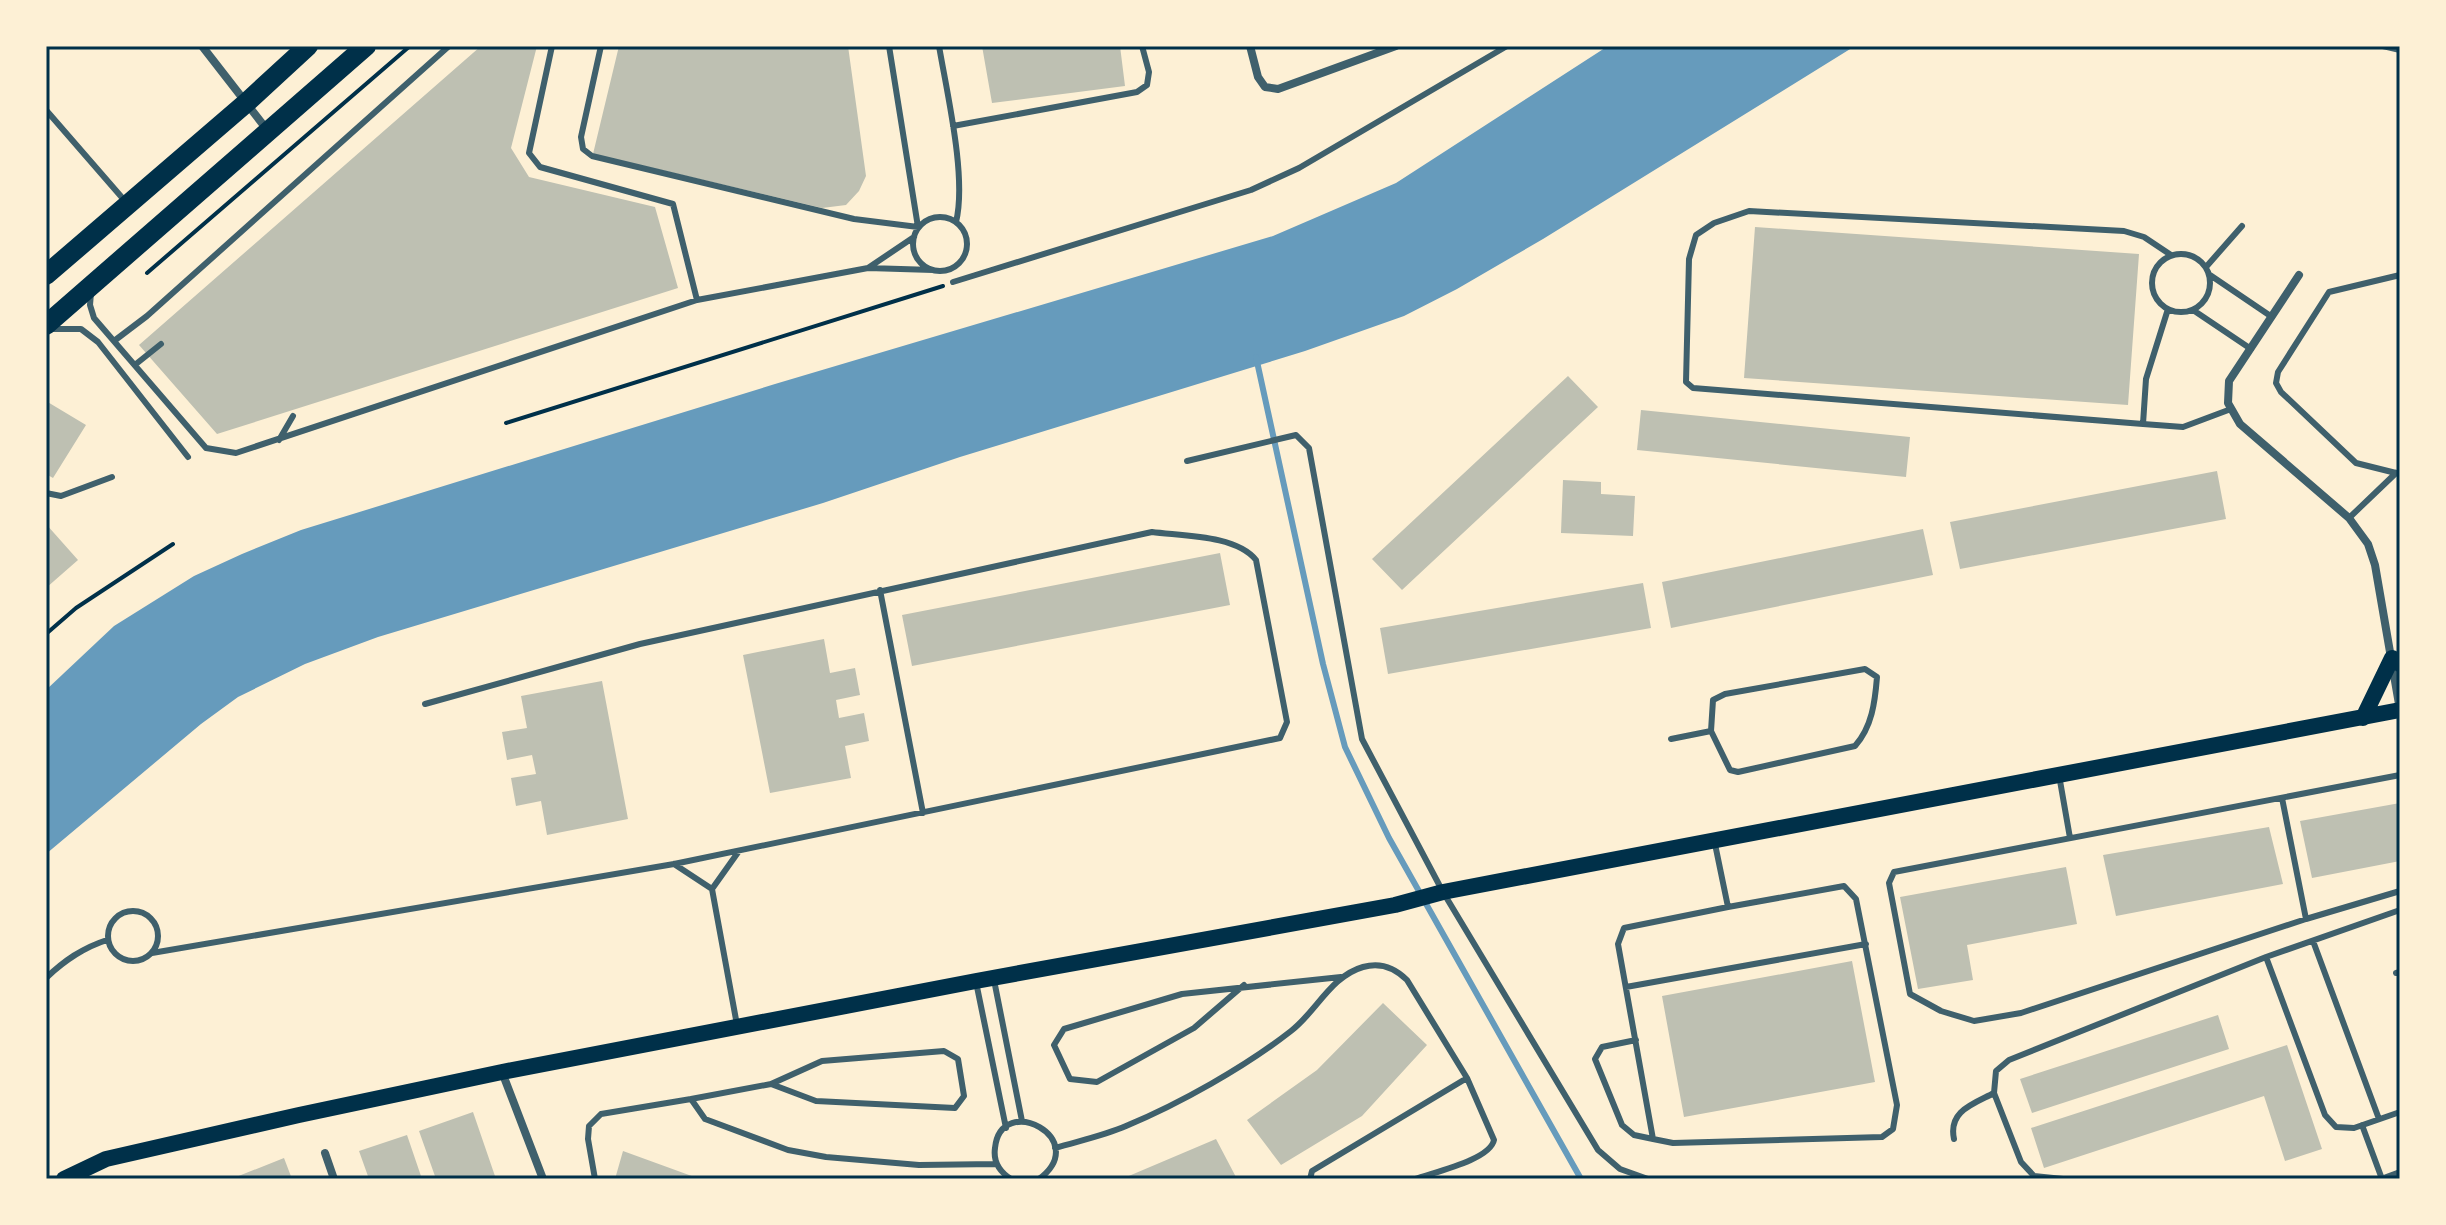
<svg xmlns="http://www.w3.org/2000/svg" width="2446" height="1225" viewBox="0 0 2446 1225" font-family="Overpass,sans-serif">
	<rect width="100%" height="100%" fill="#fdf0d5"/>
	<path fill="#669bbc" d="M1608,46H1855L1543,239L1457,289L1404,316L1305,351L960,457L823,503L378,637L305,664L238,697L201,724L46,854V690L114,626L194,576L242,554L301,530L775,384L1273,236L1396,183Z"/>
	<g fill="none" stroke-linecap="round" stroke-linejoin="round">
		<path stroke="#669bbc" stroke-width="6" d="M1256,357L1323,664L1345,747L1389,838L1581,1179"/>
	</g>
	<path fill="#bec0b2" d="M481,46H537L511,148L529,177L655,207L678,288L217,434L139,345Z
		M619,46H848L866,176L859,191L846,205L822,208L593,154Z
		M982,46H1120L1125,86L992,103Z
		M1755,227L2139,254L2128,405L1744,378Z
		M1568,376L1598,407L1402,590L1372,559Z
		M46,401L86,425L53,478L46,474Z
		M1641,410L1910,437L1906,477L1637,450Z
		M2217,471L2226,519L1960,569L1950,522Z
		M1563,480L1601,482V494L1635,496L1633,536L1561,533Z
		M46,524L78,560L46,588Z
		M1923,529L1933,575L1671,628L1662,582Z
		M1220,553L1230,605L912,666L902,615Z
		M1643,583L1651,628L1388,674L1380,628Z
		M824,639L830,673L855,668L860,695L836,700L839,718L864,713L869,741L845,746L851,778L770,793L743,655Z
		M602,681L628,819L547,835L541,801L516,806L511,778L536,774L532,755L507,760L502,732L527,728L521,696Z
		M2400,803V861L2312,878L2300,821Z
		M2269,827L2283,884L2116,916L2103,855Z
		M2066,867L2077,924L1967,945L1973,980L1918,989L1900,897Z
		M1852,961L1875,1082L1684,1117L1662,996Z
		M1383,1003L1427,1045L1362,1116L1281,1165L1247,1120L1317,1070Z
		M2218,1015L2229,1049L2032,1113L2020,1079Z
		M2287,1045L2322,1149L2285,1161L2264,1096L2044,1168L2031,1128Z
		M473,1112L496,1179H436L419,1131Z
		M407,1135L422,1179H369L359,1151Z
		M1216,1139L1237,1179H1124V1178Z
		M623,1151L700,1179H615Z
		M284,1158L292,1179H231Z"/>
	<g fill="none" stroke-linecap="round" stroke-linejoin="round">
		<path stroke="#003049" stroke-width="4" d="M147,273L410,46
			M506,423L943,286
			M46,634L76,608L173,544"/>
		<path stroke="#3f606c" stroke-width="6" d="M552,46L529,153L540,167L673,204L697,300
			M601,46L581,137L583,149L592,156L854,219L918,227L889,46
			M939,46C947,93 967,178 956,222
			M2383,46L2400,50
			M46,110L125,201
			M953,126L1137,92L1147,85L1149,72L1142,46
			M913 244a27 27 0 1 1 54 0a27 27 0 1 1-54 0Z
			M2152 283a29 29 0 1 1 58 0a29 29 0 1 1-58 0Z
			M2206,267L2242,226
			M868,268L914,237
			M2210,275L2272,317
			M2400,275L2329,292L2278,372L2276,383L2281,392L2356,463L2400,474
			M953,282L1251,190L1299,168L1507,46
			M91,293L90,305L94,318L206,448L236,453L697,300L868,268L933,270
			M2168,309L2146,379L2143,424L1693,388L1686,382L1689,259L1696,235L1714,223L1749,211L2124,231L2144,237L2171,255
			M2193,310L2251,349
			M52,329H81L98,342L188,457
			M114,341L147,316L449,46
			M136,364L161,344
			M2143,424L2183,427L2231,409
			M279,440L293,416
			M1187,461L1296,435L1309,448L1362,739L1443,892L1598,1150L1620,1169L1648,1179
			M46,493L61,496L112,477
			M2349,518L2396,473
			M880,590L923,813
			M1865,669L1877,677C1875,702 1872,727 1855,746L1738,772L1730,770L1711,731L1713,700L1725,694Z
			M1671,739L1711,731
			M2059,775L2070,838
			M2400,775L1894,872L1889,883L1910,994L1941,1011L1974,1021L2021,1013L2306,919L2400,891
			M2282,798L2306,919
			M1715,844L1728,907
			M674,864L712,889L737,1025
			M1844,886L1856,899L1897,1105L1893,1129L1882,1137L1673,1143L1653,1139L1618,944L1624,928L1728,907Z
			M712,889L739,851
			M108 936a25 25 0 1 1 50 0a25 25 0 1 1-50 0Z
			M2313,941L2379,1119
			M152,953L674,864L1280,738L1287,722L1256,560C1236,535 1183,536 1152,532L640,644L425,704
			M2266,957L2325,1115L2336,1127L2354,1128L2400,1112
			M2396,973L2400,972
			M46,978C64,961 82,948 107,940
			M994,980L1022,1121
			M976,982L1006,1128
			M1244,985L1194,1028L1097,1082L1070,1079L1054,1045L1064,1029L1182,994L1341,977
			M1626,987L1866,944
			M1636,1040L1602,1047L1595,1059L1622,1125L1634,1135L1653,1139
			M691,1099L771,1084L822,1061L944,1051L958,1059L964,1096L955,1108L816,1101L771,1084
			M2362,1125L2382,1179
			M1954,1139C1948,1111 1973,1104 1994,1093
			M1055,1148C1078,1141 1103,1136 1126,1126C1179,1104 1245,1067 1291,1031C1316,1012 1331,976 1363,967C1380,962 1395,968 1407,980L1467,1078L1494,1140C1490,1160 1434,1172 1415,1179
			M595,1179L588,1139L589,1126L601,1114L691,1099L705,1119L788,1150L826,1157L919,1165L996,1164
			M1011,1179C1000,1172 993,1162 995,1148C1001,1091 1093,1139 1039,1179
			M1310,1179L1312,1171L1467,1078
			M2063,1179L2034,1176L2021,1162L1994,1093L1996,1071L2009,1060L2266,957L2400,910
			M2381,1179L2400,1172"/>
		<path stroke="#3f606c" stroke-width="8" d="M202,46L268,131
			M1250,46L1258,77L1265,87L1278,89L1396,46
			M2299,275L2229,381L2228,403L2240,424L2349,518L2368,544L2375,565L2400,710
			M502,1072L543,1179
			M325,1153L334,1179"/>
		<path stroke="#003049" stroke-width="16" d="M2363,718L2392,658L2400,664
			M64,1179L106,1159L299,1115L502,1072L976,981L1395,905L1443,892L2400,710"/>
		<path stroke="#003049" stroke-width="20" d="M46,275L246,103L308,46
			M46,325L366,46"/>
	</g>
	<rect width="2446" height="1225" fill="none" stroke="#fdf0d5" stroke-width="96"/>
	<rect x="48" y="48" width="2350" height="1129" fill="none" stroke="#003049" stroke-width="3"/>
</svg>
